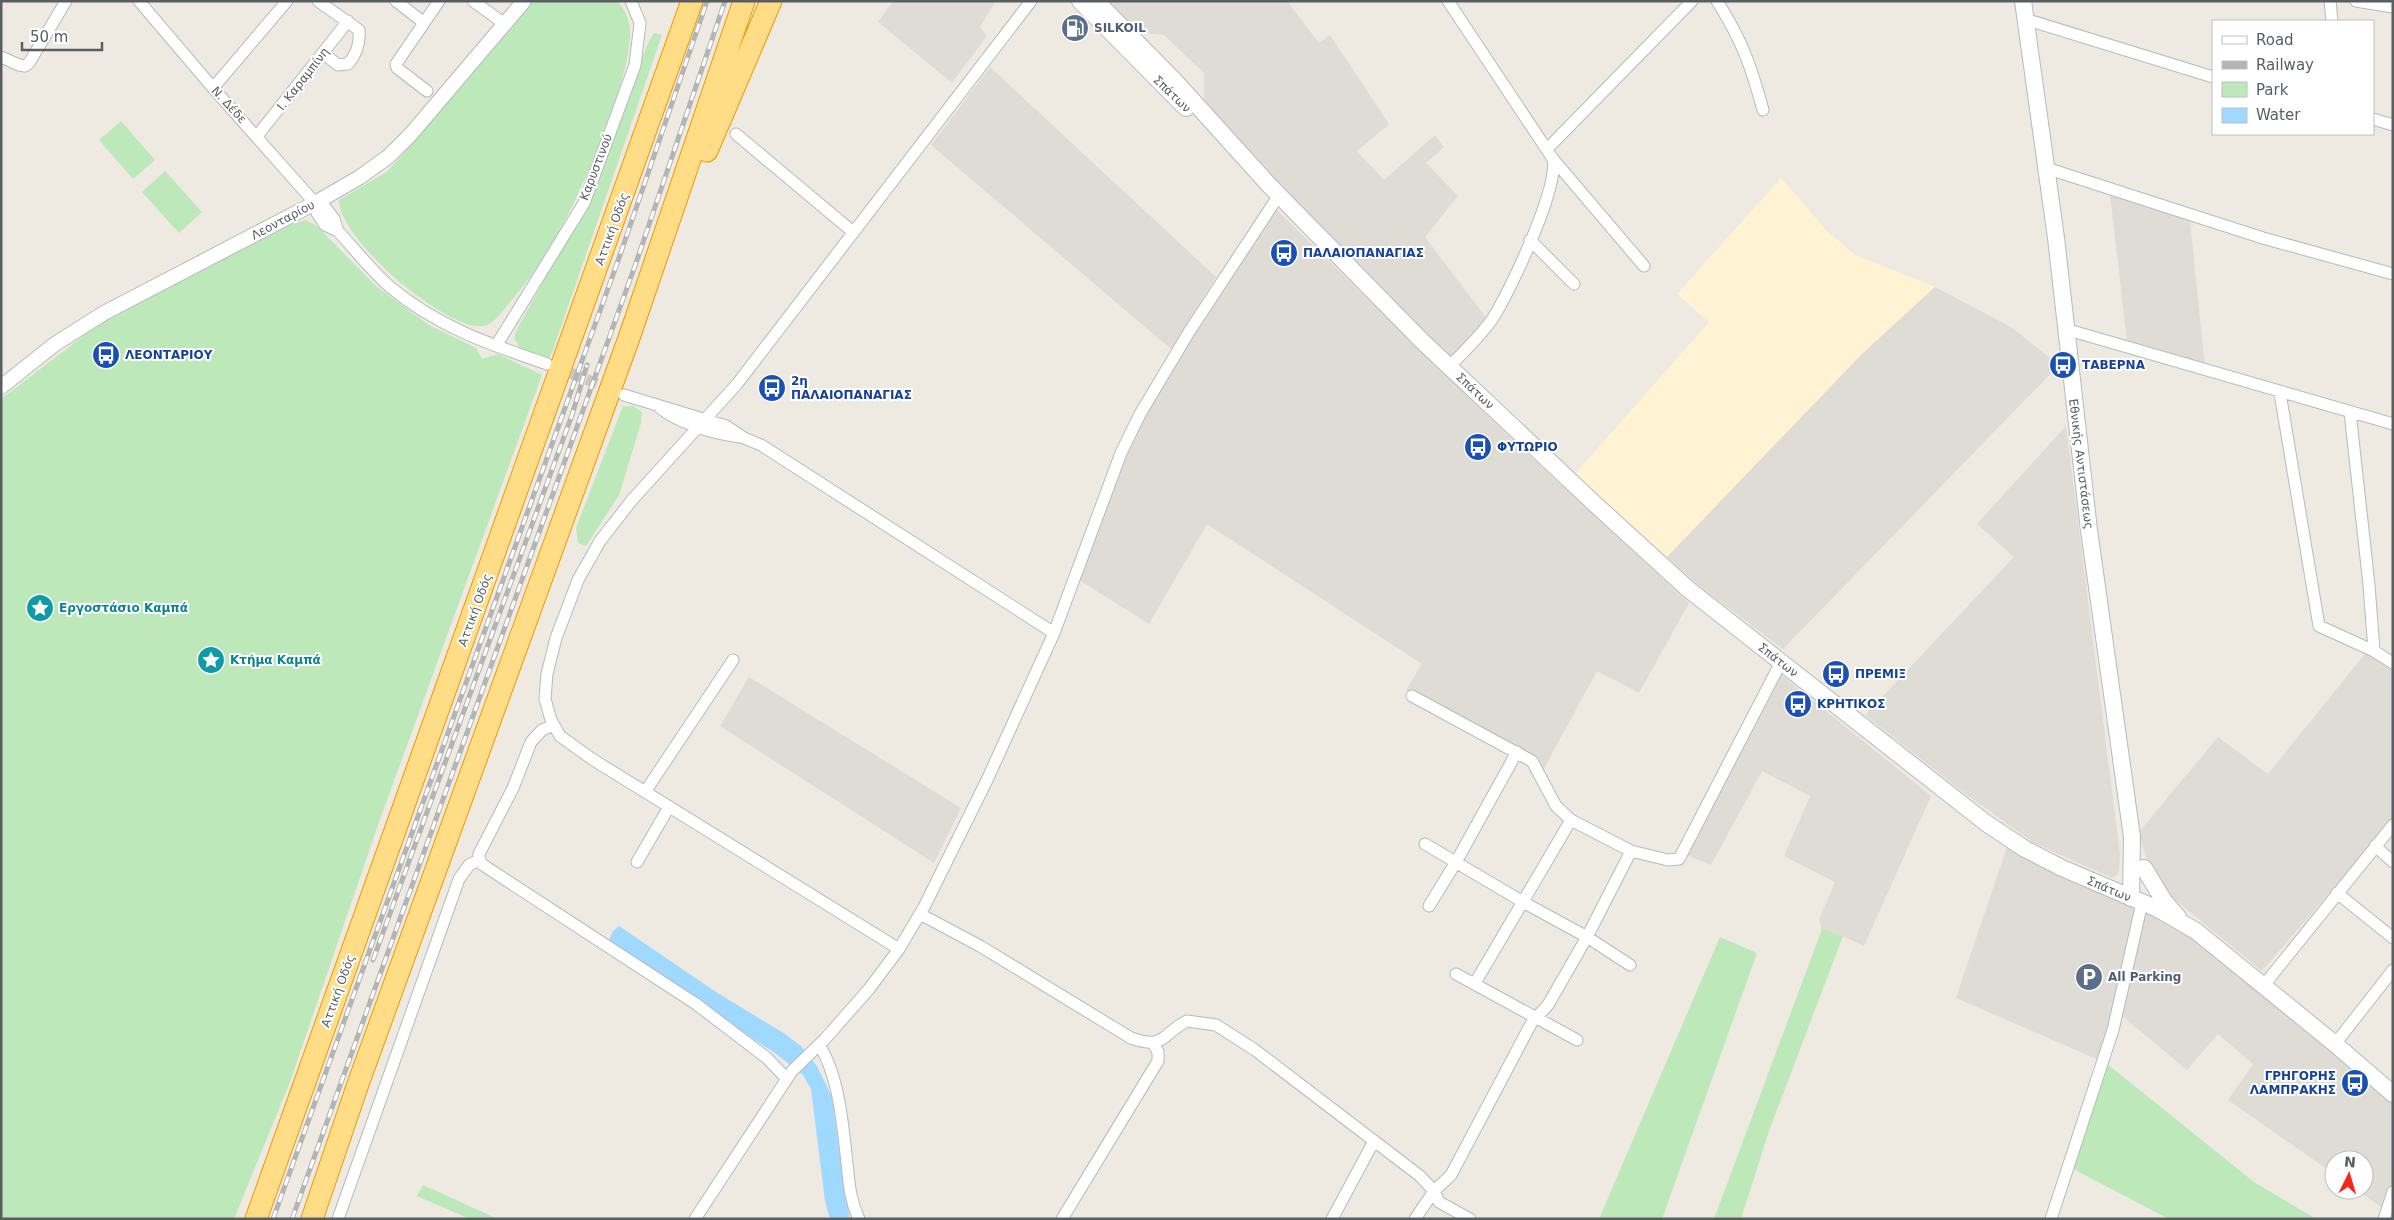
<svg xmlns="http://www.w3.org/2000/svg" width="2394" height="1220" viewBox="0 0 2394 1220" font-family="'DejaVu Sans',sans-serif">
	<rect width="100%" height="100%" fill="#eeeae1"/>
	<path fill="#fff3d4" d="M1781,178L1828,232L1855,255L1935,287L1862,354L1667,557L1575,474L1709,322L1677,294Z"/>
	<path fill="#dedcd5" d="M893,1H996L980,27L987,36L952,83L878,22Z
		M1107,1H1287L1319,43L1330,35L1389,124L1357,151L1384,180L1435,135L1444,147L1426,163L1458,196L1425,237L1487,319L1451,358L1204,108V73L1164,35L1134,32Z
		M990,67L1216,277L1171,349L931,145Z
		M2110,194L2190,221L2205,367L2127,342Z
		M1276,209L1508,436L1689,603L1639,693L1597,671L1543,770L1536,757L1406,690L1422,664L1207,524L1149,624L1079,580L1127,450L1162,383Z
		M1935,287L2011,327L2059,365L1783,649L1703,589L1667,557L1862,354Z
		M2066,426L2120,854L2119,870L2117,875L2112,878L2034,843L1967,795L1865,715L2014,557L1977,524Z
		M2368,650L2393,667V819L2262,971L2168,894L2151,871L2138,833L2218,737L2268,774Z
		M1779,673L1931,796L1864,946L1843,936L1822,929L1819,920L1835,882L1784,856L1810,796L1762,771L1711,865L1684,854Z
		M749,677L961,808L934,863L720,726Z
		M2007,847L2054,873L2198,933L2393,1102V1210L2380,1206L2357,1190H2364V1160H2334V1174L2228,1100L2253,1064L2218,1034L2187,1070L2122,1016L2106,1063L1956,998Z"/>
	<path fill="#bce8ba" d="M534,1H617C626,10 631,23 630,35C629,61 620,88 611,112C588,179 557,247 511,301C503,310 495,324 483,326C461,330 412,293 395,278C377,262 339,224 339,200L385,173L398,160Z
		M654,33L662,35L553,350L549,358L520,348L514,338L516,331L596,186L647,45Z
		M121,121L155,160L133,179L99,140Z
		M165,171L202,212L179,233L142,192Z
		M306,220L317,226L376,286L429,325L476,348L482,359L498,354L542,375L378,825L290,1082L234,1219H1V399L99,324L130,305L283,227Z
		M623,406H633L642,412L641,423L619,495L586,546L578,543L576,528Z
		M1822,929L1843,936L1769,1131L1741,1219H1714Z
		M1720,937L1757,953L1662,1219H1599Z
		M2106,1063L2254,1182L2316,1219H2169L2073,1169Z
		M423,1185L498,1219H470L417,1196Z"/>
	<path fill="#9fd9ff" d="M619,926L716,992L785,1034L801,1046L817,1066L832,1097L844,1187L850,1219H830L825,1201L811,1089L803,1075L775,1053L608,943L613,931Z"/>
	<g fill="none" stroke-linecap="round" stroke-linejoin="round">
		<path stroke="#c9c7c2" stroke-width="11" stroke-dasharray="11 5.5" stroke-linecap="butt" d="M556,367L615,391"/>
		<g stroke="#b6babf" stroke-width="13">
			<path id="minor" d="M139,1L213,88L315,203L320,207H325L334,219L338,231C355,250 371,270 390,287C438,327 489,344 547,364
				M318,1L359,30C360,44 357,54 348,64L338,65L323,53
				M396,1L423,22
				M473,1L505,24
				M1448,1L1553,159L1644,266
				M1717,1C1742,40 1751,66 1763,110
				M2330,1L2332,21
				M2356,1L2393,7
				M2025,19L2213,77
				M1,57L19,65L25,66L29,63L66,1
				M213,88L287,1
				M427,91L397,68L396,64L439,1
				M2373,119L2393,125
				M736,134L853,232
				M257,136L348,21
				M1547,149L1692,1
				M2046,168L2263,238L2393,274
				M320,207L317,213L325,225L338,231
				M1530,240L1574,284
				M2065,329L2393,424
				M496,346L584,203L635,65L640,23L631,1
				M1449,367C1464,351 1481,336 1493,318C1510,291 1559,188 1553,159
				M2280,393L2319,626L2374,651L2393,663
				M624,395L726,426L744,438L761,445L1054,633
				M660,408C683,425 712,433 740,437
				M2350,412L2369,585L2374,651
				M1412,696L1532,761L1556,806L1571,820L1631,851
				M554,725L542,730L531,742L513,788L479,854V860L483,865L696,1004L767,1058L787,1079
				M645,792L733,660
				M1425,844L1523,902L1587,937L1630,965
				M2375,846L2393,862
				M637,862L669,807
				M2337,893L2393,938
				M1429,906L1456,862L1517,752
				M920,914L980,946L1131,1038C1166,1050 1161,1034 1187,1021L1216,1025L1255,1050L1420,1176L1434,1191L1439,1202L1470,1219
				M899,949L592,759L560,736L551,720L545,699L547,674L556,638L578,580L600,541L632,500L737,384L1031,1
				M1456,974L1577,1040
				M1475,983L1571,820
				M2264,985L2393,825
				M2335,1044L2393,970
				M819,1045C839,1075 843,1127 847,1163C849,1183 850,1200 859,1219
				M338,1219L459,879L469,865L479,860
				M695,1219L792,1071L825,1039L869,989L899,949L924,907L987,780L1054,633L1121,453L1140,414L1189,332L1279,195
				M1062,1219L1158,1061V1052L1153,1043
				M1332,1219L1374,1141
				M1415,1219L1434,1191L1451,1175L1532,1022L1548,1005L1587,937L1631,851L1668,860L1679,859L1781,662
				M2051,1219L2113,1030L2142,903
				M2384,1219L2393,1192"/>
		</g>
		<g stroke="#b6babf" stroke-width="16">
			<path id="tertiary" d="M1,387L55,344L104,313L315,203L360,177L389,156L411,134L524,1"/>
		</g>
		<g stroke="#b6bbc1" stroke-width="18">
			<path id="secondary" d="M1080,1L1186,108
				M1096,1L1175,81L1268,184L1422,341L1596,505L1688,589L1986,823L2025,849L2062,868L2158,909L2196,931L2335,1044L2393,1094
				M2023,1L2056,238L2089,530L2132,837L2131,898
				M2144,868L2164,901L2178,917"/>
		</g>
		<g stroke="#ee9a00" stroke-width="23">
			<path id="motorway" d="M707,151L771,1
				M256,1219L692,1
				M312,1219L358,1084L629,338L744,1"/>
		</g>
		<use href="#minor" stroke="#fff" stroke-width="11"/>
		<use href="#tertiary" stroke="#fff" stroke-width="14"/>
		<use href="#secondary" stroke="#fff" stroke-width="16"/>
		<use href="#motorway" stroke="#ffdc86" stroke-width="21"/>
		<g stroke="#b3b4b4" stroke-width="5">
			<path id="rail" d="M373,960L572,415L587,365
				M273,1219L619,258L707,1
				M292,1219L636,263L725,1"/>
		</g>
		<use href="#rail" stroke="#fff" stroke-width="3" stroke-dasharray="9" stroke-linecap="butt"/>
	</g>
	<defs>
		<g id="fuel-disc" transform="scale(1.4375)"><circle r="9.5" fill="#5c6f8a" stroke="#fff"/><path d="M-5.5-6h7V0h2V4h1.3V-2.5L3-4.5l.8-.8L6-3V5H2.5V1h-1V6h-7ZM-4.2-4.7v3.2H.2V-4.7Z" fill="#fff"/></g>
		<g id="bus-disc" transform="scale(1.4375)"><circle r="9.5" fill="#1a4fb4" stroke="#fff"/><path d="M-5-6H5V4H4V6H2V4H-2V6H-4V4H-5ZM-3.5-4V0h7V-4ZM-3.5 1.2v1.5H-2V1.2ZM2 1.2v1.5H3.5V1.2Z" fill="#fff"/></g>
		<g id="sight-disc" transform="scale(1.4375)"><circle r="9.5" fill="#0f9aa8" stroke="#fff"/><path d="M0-6L1.8-2.2L6-1.7L2.9 1.2L3.7 5.4L0 3.3L-3.7 5.4L-2.9 1.2L-6-1.7L-1.8-2.2Z" fill="#fff"/></g>
		<g id="parking-disc" transform="scale(1.4375)"><circle r="9.5" fill="#5c6f8a" stroke="#fff"/><path d="M-3.5-5.5H1a3.5 3.5 0 0 1 0 7H-1V5.5H-3.5ZM-1-3.4V-.6H.8a1.4 1.4 0 0 0 0-2.8Z" fill="#fff"/></g>
	</defs>
	<g fill-rule="evenodd">
		<use href="#fuel-disc" x="1075" y="28"/>
		<use href="#bus-disc" x="1284" y="253"/>
		<use href="#bus-disc" x="106" y="355"/>
		<use href="#bus-disc" x="2063" y="365"/>
		<use href="#bus-disc" x="772" y="388"/>
		<use href="#bus-disc" x="1478" y="447"/>
		<use href="#sight-disc" x="40" y="608"/>
		<use href="#sight-disc" x="211" y="660"/>
		<use href="#bus-disc" x="1836" y="674"/>
		<use href="#bus-disc" x="1798" y="704"/>
		<use href="#parking-disc" x="2089" y="977"/>
		<use href="#bus-disc" x="2355" y="1083"/>
	</g>
	<g text-anchor="middle" dominant-baseline="central" stroke-width="4" stroke-linejoin="round" paint-order="stroke">
		<g font-size="12" font-weight="bold" fill="#4e5e75" stroke="#fff" text-anchor="start">
			<text x="1094" y="28">SILKOIL</text>
			<text x="2108" y="977">All Parking</text>
		</g>
		<g font-size="12" fill="#595e63" stroke="#fff">
			<text transform="translate(303 79) rotate(-52)">Ι. Καραμπίνη</text>
			<text transform="translate(1172 94) rotate(44)">Σπάτων</text>
			<text transform="translate(229 105) rotate(47)">Ν. Δέδε</text>
			<text transform="translate(596 167) rotate(-69)">Καρυστινού</text>
			<text transform="translate(283 220) rotate(-28)">Λεονταρίου</text>
			<text transform="translate(612 229) rotate(-70)">Αττική Οδός</text>
			<text transform="translate(1475 391) rotate(43)">Σπάτων</text>
			<text transform="translate(2081 464) rotate(83)">Εθνικής Αντιστάσεως</text>
			<text transform="translate(475 610) rotate(-70)">Αττική Οδός</text>
			<text transform="translate(1778 660) rotate(38)">Σπάτων</text>
			<text transform="translate(2109 889) rotate(23)">Σπάτων</text>
			<text transform="translate(338 991) rotate(-70)">Αττική Οδός</text>
		</g>
		<g font-size="12" font-weight="bold" fill="#164399" stroke="#fff" text-anchor="start">
			<text x="1303" y="253">ΠΑΛΑΙΟΠΑΝΑΓΙΑΣ</text>
			<text x="125" y="355">ΛΕΟΝΤΑΡΙΟΥ</text>
			<text x="2082" y="365">ΤΑΒΕΡΝΑ</text>
			<text x="791" y="381">2η<tspan x="791" dy="14">ΠΑΛΑΙΟΠΑΝΑΓΙΑΣ</tspan></text>
			<text x="1497" y="447">ΦΥΤΩΡΙΟ</text>
			<text x="1855" y="674">ΠΡΕΜΙΞ</text>
			<text x="1817" y="704">ΚΡΗΤΙΚΟΣ</text>
			<text x="2336" y="1076" text-anchor="end">ΓΡΗΓΟΡΗΣ<tspan x="2336" dy="14">ΛΑΜΠΡΑΚΗΣ</tspan></text>
		</g>
		<g font-size="12" font-weight="bold" fill="#0d838f" stroke="#fff" text-anchor="start">
			<text x="59" y="608">Εργοστάσιο Καμπά</text>
			<text x="230" y="660">Kτήμα Καμπά</text>
		</g>
	</g>
	<rect width="2394" height="1220" fill="none" stroke="#595e63" stroke-width="5"/>
	<rect x="2212" y="20" width="162" height="115" fill="#ffffff" stroke="#bdbfc1"/>
	<rect x="2222" y="36" width="25" height="8" fill="#ffffff" stroke="#bdbfc1"/>
	<text x="2256" y="45" font-size="15" fill="#595e63">Road</text>
	<rect x="2222" y="61" width="25" height="8" fill="#b3b4b4" stroke="#bdbfc1"/>
	<text x="2256" y="70" font-size="15" fill="#595e63">Railway</text>
	<rect x="2222" y="82" width="25" height="15" fill="#bce8ba" stroke="#bdbfc1"/>
	<text x="2256" y="95" font-size="15" fill="#595e63">Park</text>
	<rect x="2222" y="108" width="25" height="15" fill="#9fd9ff" stroke="#bdbfc1"/>
	<text x="2256" y="120" font-size="15" fill="#595e63">Water</text>
	<g transform="translate(2349 1175) rotate(5)"><circle r="24" fill="#ffffff" stroke="#bdbfc1"/>
	<path d="M0-4L9 19L0 12L-9 19Z" fill="#f8251d"/>
	<text y="-8" font-size="14" font-weight="bold" text-anchor="middle" fill="#595e63">N</text>
	</g>
	<path d="M22 42v8h80v-8" fill="none" stroke="#595e63" stroke-width="2.5"/>
	<text x="30" y="42" font-size="15" fill="#595e63" stroke="#ffffff" stroke-width="4" paint-order="stroke">50 m</text>
</svg>
